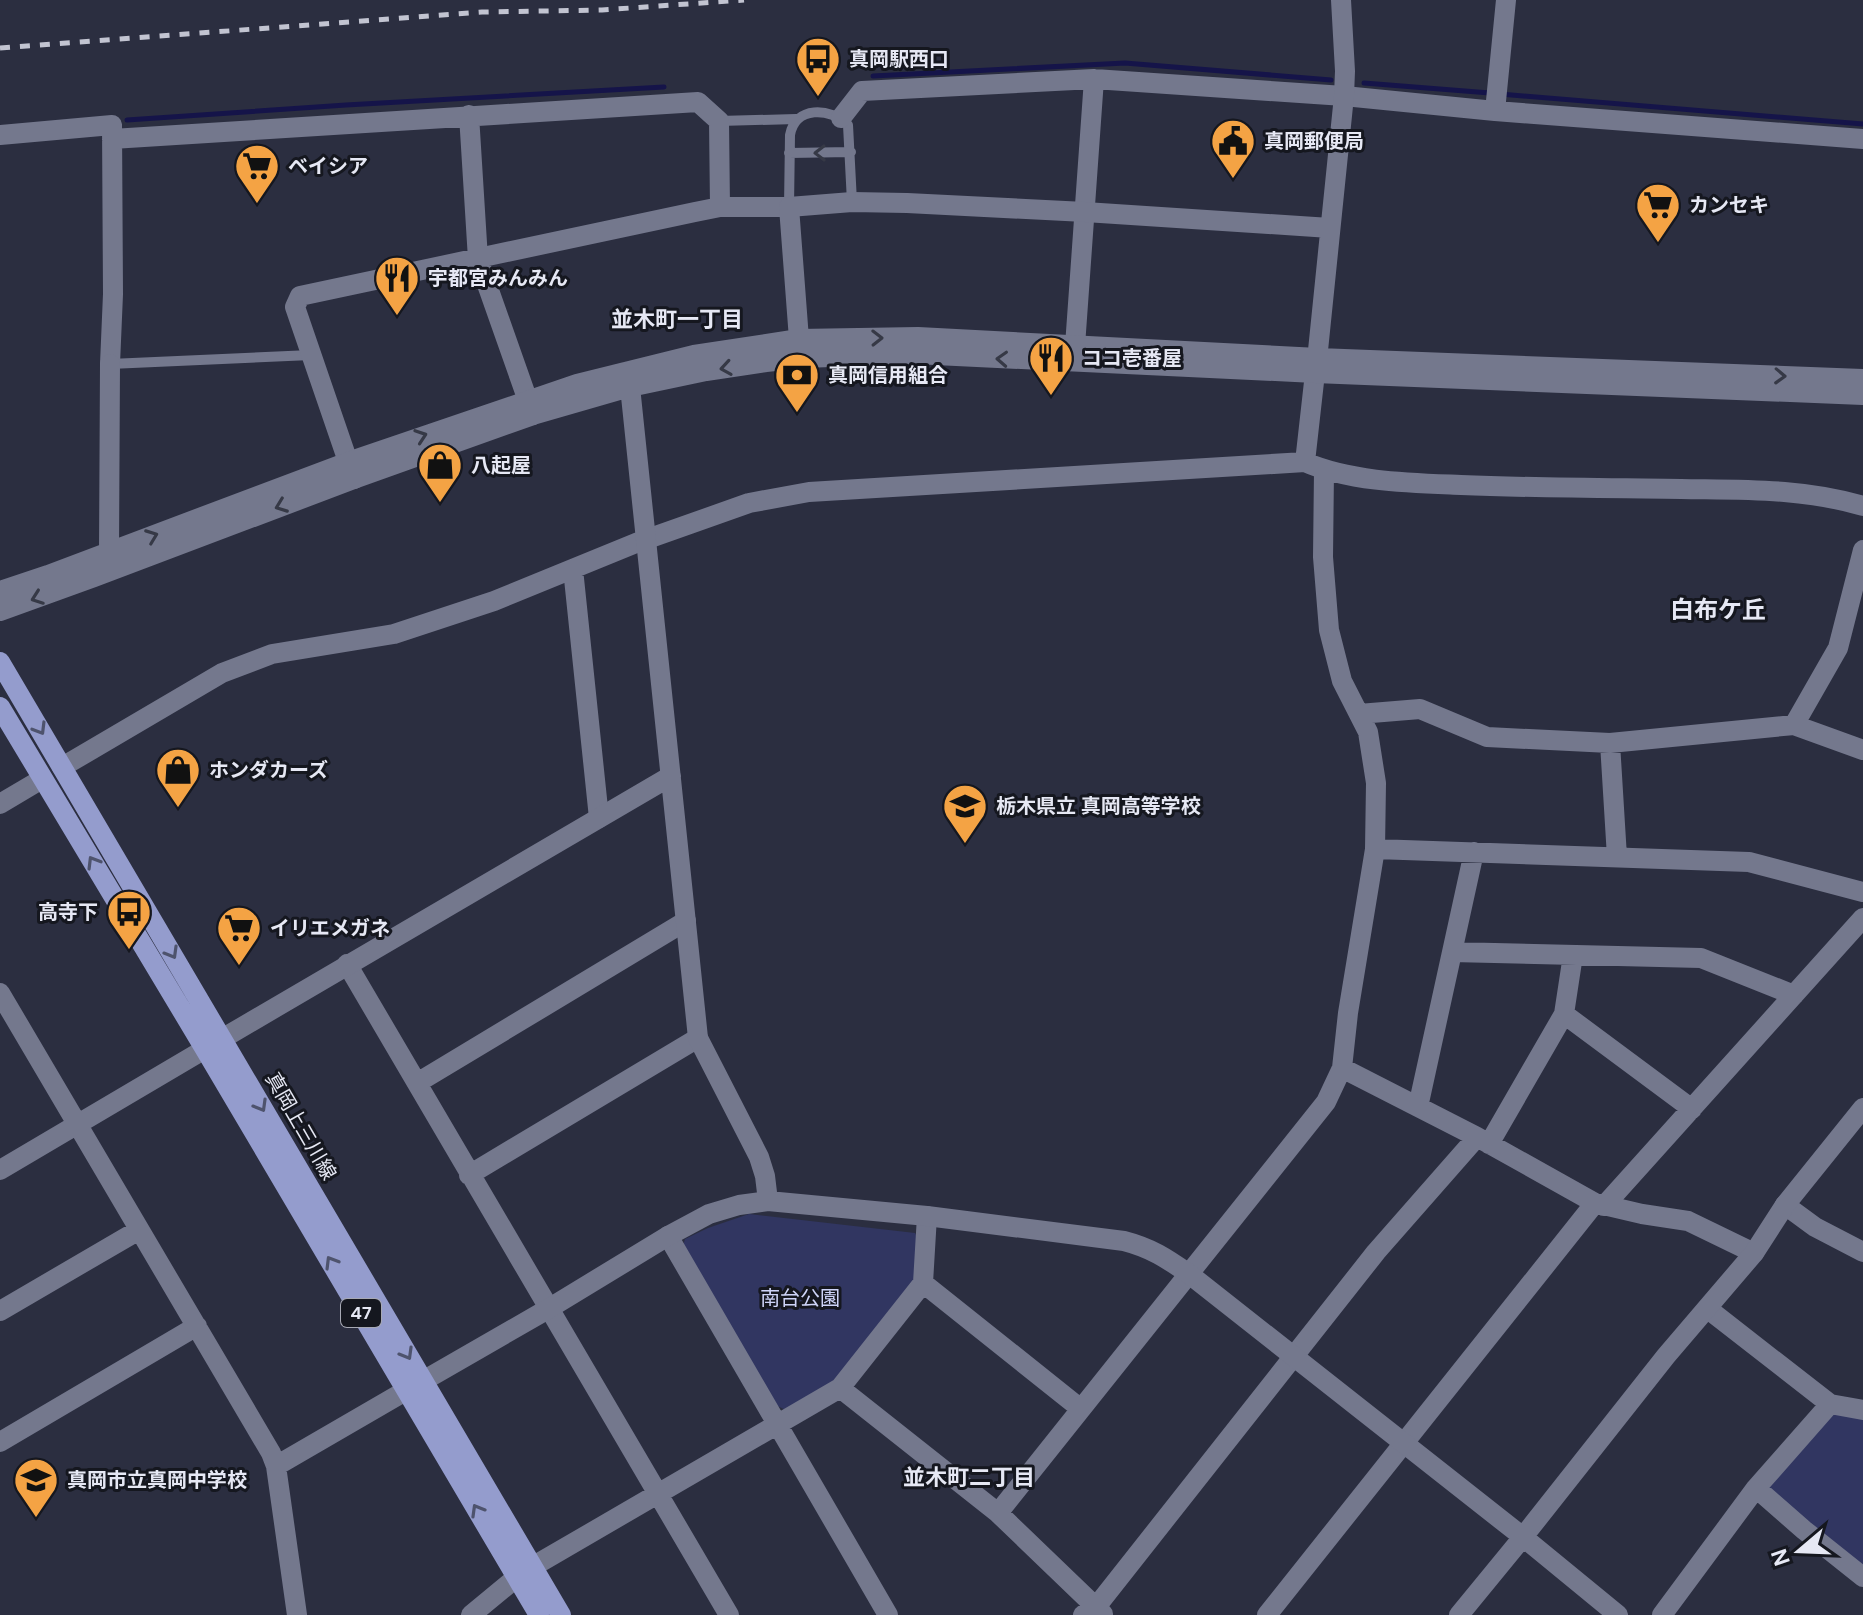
<svg xmlns="http://www.w3.org/2000/svg" width="1863" height="1615" viewBox="0 0 1863 1615" font-family="'DM Sans','Noto Sans JP',sans-serif">
	<rect width="100%" height="100%" fill="#2b2e40"/>
	<path fill="#313661" d="M749,1214L915,1233L920,1242L915,1278L834,1383L786,1410L771,1403L682,1250L685,1239L708,1228Z
		M1832,1411L1863,1416V1567L1766,1488Z"/>
	<g fill="none" stroke-linecap="round" stroke-linejoin="round">
		<path stroke="#151449" stroke-width="5" d="M873,76L1125,63L1331,80
			M1364,83L1490,93
			M1500,94L1863,124
			M127,120L346,105L664,87"/>
		<path stroke="#74788d" stroke-width="10" d="M719,121L796,119
			M789,153L851,152
			M789,207L790,135C795,106 830,107 848,125L852,202
			M110,364L311,355"/>
		<path stroke="#74788d" stroke-width="20" d="M1495,111L1506,0
			M469,115L478,259L533,415
			M841,118L862,91L1094,79L1344,96L1495,111L1863,139
			M0,135L112,125L113,294L110,364
			M112,139C307,128 503,113 698,102L719,121L720,207
			M1075,346L1094,79
			M1305,462L1315,373
			M354,479L295,307L300,296L695,212L720,207H789
			M573,569L599,818
			M1359,714L1420,709L1487,737L1610,743L1794,725L1863,750
			M1794,725L1838,648L1863,550
			M1610,743L1617,857
			M62,767L222,673L272,654L394,634L494,601L636,543L749,503L809,492L1305,462C1350,482 1412,483 1461,485C1535,488 1608,488 1681,489C1743,490 1803,488 1863,506
			M0,804L42,779
			M1375,849L1749,862L1863,892
			M1452,952L1701,958L1794,995
			M347,964L729,1615
			M0,993L271,1453L276,1466L297,1615
			M1564,1014L1692,1109
			M1342,1068L1477,1137L1595,1203L1642,1214L1688,1221L1754,1253
			M417,1083L686,921
			M1418,1107L1474,852
			M1489,1144L1564,1014L1573,955
			M0,1170L205,1049
			M469,1175L698,1038
			M1785,1205L1815,1227L1863,1252
			M1604,1206L1863,918
			M668,1236L888,1615
			M923,1283L1081,1409
			M1708,1309L1830,1404L1863,1410
			M0,1311L139,1230
			M840,1388L998,1513L1103,1614
			M0,1442L197,1326
			M276,1466L407,1390
			M1756,1488L1804,1530L1863,1577
			M998,1513L1326,1102L1342,1068L1348,1013L1375,849L1376,783L1368,732L1342,681L1329,630L1323,557L1324,471
			M471,1615L517,1577L532,1567L840,1388L923,1283L927,1216
			M1083,1615L1096,1607L1376,1252L1477,1137
			M1267,1615L1595,1203
			M1662,1615L1756,1488L1830,1404"/>
		<path stroke="#74788d" stroke-width="20" d="M801,350L799,339L789,207L852,202L907,203L1085,212L1330,228
			M1316,370L1344,96L1345,71L1341,0
			M629,377L698,1038L759,1157L765,1176L768,1201
			M109,552L110,364
			M0,591L48,575L348,462L577,384L694,355L799,339L918,337L1318,358L1863,379
			M0,611L94,577L354,479L533,415L630,387L706,371L766,362L803,358L915,354L1315,373L1863,395
			M208,1047L671,776
			M409,1389L548,1309L668,1236L709,1214L739,1205L768,1201L927,1216L1124,1241C1151,1248 1166,1258 1189,1274L1523,1537L1618,1615
			M1459,1615L1523,1537L1666,1356L1754,1253L1785,1205L1863,1108"/>
		<path stroke="#949ccd" stroke-width="20" d="M0,662L561,1615
			M0,707L205,1049L539,1615"/>
		<path stroke="#c2c4d1" stroke-width="5" stroke-dasharray="10 10" stroke-linecap="butt" d="M0,48L482,12L602,10L744,0"/>
	</g>
	<defs><path id="oneway-chevron" d="M-2-3.5L2.5 0L-2 3.5" fill="none" stroke-width="1.6" stroke-linecap="round" stroke-linejoin="round" transform="scale(2)"/></defs>
	<g stroke="#363946">
		<use href="#oneway-chevron" transform="translate(820 153) rotate(179)"/>
		<use href="#oneway-chevron" transform="translate(877 338) rotate(-1)"/>
		<use href="#oneway-chevron" transform="translate(1002 359) rotate(-177)"/>
		<use href="#oneway-chevron" transform="translate(726 368) rotate(171)"/>
		<use href="#oneway-chevron" transform="translate(1780 376) rotate(2)"/>
		<use href="#oneway-chevron" transform="translate(421 436) rotate(-19)"/>
		<use href="#oneway-chevron" transform="translate(281 506) rotate(159)"/>
		<use href="#oneway-chevron" transform="translate(152 536) rotate(-21)"/>
		<use href="#oneway-chevron" transform="translate(37 598) rotate(160)"/>
	</g>
	<g stroke="#4e536d">
		<use href="#oneway-chevron" transform="translate(40 729) rotate(59)"/>
		<use href="#oneway-chevron" transform="translate(93 862) rotate(-121)"/>
		<use href="#oneway-chevron" transform="translate(172 953) rotate(60)"/>
		<use href="#oneway-chevron" transform="translate(261 1106) rotate(60)"/>
		<use href="#oneway-chevron" transform="translate(331 1262) rotate(-121)"/>
		<use href="#oneway-chevron" transform="translate(407 1354) rotate(60)"/>
		<use href="#oneway-chevron" transform="translate(477 1510) rotate(-120)"/>
	</g>
	<defs>
		<g id="bus-pin" transform="scale(2.3)"><path d="M0 17L-7.5 6A9.5 9.5 0 1 1 7.5 6Z" fill="#f4a344" stroke="#15171f"/><path d="M-5-6H5V4H4V6H2V4H-2V6H-4V4H-5ZM-3.5-4V0h7V-4ZM-3.5 1.2v1.5H-2V1.2ZM2 1.2v1.5H3.5V1.2Z" fill="#111"/></g>
		<g id="civic-pin" transform="scale(2.3)"><path d="M0 17L-7.5 6A9.5 9.5 0 1 1 7.5 6Z" fill="#f4a344" stroke="#15171f"/><path d="M-.6-6.5H3V-4.5H.6V-3L4-1V1h2V6H-6V1h2V-1L-.6-3ZM-1.2 2.5V6h2.4V2.5Z" fill="#111"/></g>
		<g id="supermarket-pin" transform="scale(2.3)"><path d="M0 17L-7.5 6A9.5 9.5 0 1 1 7.5 6Z" fill="#f4a344" stroke="#15171f"/><path d="M-6-5.5h2.5l.6 2H6L4.5 2H-2.5L-4.4-4H-6ZM-1.5 3.2a1.3 1.3 0 1 0 .1 0ZM3 3.2a1.3 1.3 0 1 0 .1 0Z" fill="#111"/></g>
		<g id="restaurant-pin" transform="scale(2.3)"><path d="M0 17L-7.5 6A9.5 9.5 0 1 1 7.5 6Z" fill="#f4a344" stroke="#15171f"/><path d="M-5-6h1v4h1v-4h1v4h1v-4h1v5L-1.5 .5V6h-2V.5L-5-1ZM5-6V6H3V1.5H1.5Q1.5-4 5-6Z" fill="#111"/></g>
		<g id="bank-pin" transform="scale(2.3)"><path d="M0 17L-7.5 6A9.5 9.5 0 1 1 7.5 6Z" fill="#f4a344" stroke="#15171f"/><path d="M-6-4H6V4H-6ZM0-2.3a2.3 2.3 0 1 0 0 4.6a2.3 2.3 0 1 0 0-4.6Z" fill="#111"/></g>
		<g id="shop-pin" transform="scale(2.3)"><path d="M0 17L-7.5 6A9.5 9.5 0 1 1 7.5 6Z" fill="#f4a344" stroke="#15171f"/><path d="M-5-2.5h2.3a2.7 3.5 0 0 1 5.4 0H5L5.5 6h-11ZM-1.5-2.5h3a1.5 2.3 0 0 0-3 0Z" fill="#111"/></g>
		<g id="school-pin" transform="scale(2.3)"><path d="M0 17L-7.5 6A9.5 9.5 0 1 1 7.5 6Z" fill="#f4a344" stroke="#15171f"/><path d="M0-5L7-2L0 1L-7-2ZM-4 1L0 2.5L4 1V4Q0 6-4 4Z" fill="#111"/></g>
	</defs>
	<g fill-rule="evenodd">
		<use href="#bus-pin" x="818" y="59"/>
		<use href="#civic-pin" x="1233" y="141"/>
		<use href="#supermarket-pin" x="257" y="166"/>
		<use href="#supermarket-pin" x="1658" y="205"/>
		<use href="#restaurant-pin" x="397" y="278"/>
		<use href="#restaurant-pin" x="1051" y="358"/>
		<use href="#bank-pin" x="797" y="375"/>
		<use href="#shop-pin" x="440" y="465"/>
		<use href="#shop-pin" x="178" y="770"/>
		<use href="#school-pin" x="965" y="806"/>
		<use href="#bus-pin" x="129" y="912"/>
		<use href="#supermarket-pin" x="239" y="928"/>
		<use href="#school-pin" x="36" y="1480"/>
	</g>
	<g text-anchor="middle" dominant-baseline="central" stroke-width="6" stroke-linejoin="round" paint-order="stroke">
		<rect fill="#15171f" stroke="#a7a9b4" stroke-width="2" x="341" y="1299" width="40" height="28" rx="6"/>
		<g font-size="18" font-weight="bold" fill="#e6e8f4">
			<text x="361" y="1313">47</text>
		</g>
		<g font-size="20" font-weight="bold" fill="#e6e8f4" stroke="#15171f" text-anchor="start">
			<text x="849" y="59">真岡駅西口</text>
			<text x="1264" y="141">真岡郵便局</text>
			<text x="288" y="166">ベイシア</text>
			<text x="1689" y="205">カンセキ</text>
			<text x="428" y="278">宇都宮みんみん</text>
			<text x="1082" y="358">ココ壱番屋</text>
			<text x="828" y="375">真岡信用組合</text>
			<text x="471" y="465">八起屋</text>
			<text x="209" y="770">ホンダカーズ</text>
			<text x="996" y="806">栃木県立 真岡高等学校</text>
			<text x="98" y="912" text-anchor="end">高寺下</text>
			<text x="270" y="928">イリエメガネ</text>
			<text x="67" y="1480">真岡市立真岡中学校</text>
		</g>
		<g font-size="20" fill="#e6e8f4" stroke="#15171f">
			<text transform="translate(301 1126) rotate(60)">真岡上三川線</text>
		</g>
		<g font-size="20" fill="#ced4f8" stroke="#15171f">
			<text x="800" y="1298">南台公園</text>
		</g>
		<g font-size="22" font-weight="bold" fill="#e6e8f4" stroke="#15171f">
			<text x="677" y="319">並木町一丁目</text>
			<text x="969" y="1477">並木町二丁目</text>
		</g>
		<g font-size="24" font-weight="bold" fill="#e6e8f4" stroke="#15171f">
			<text x="1718" y="609">白布ケ丘</text>
		</g>
	</g>
	<g transform="translate(1799 1551) rotate(251)" stroke="#15171f" stroke-width="6" paint-order="stroke">
	<path d="M0-6L14 30L0 20L-14 30Z" fill="#e6e8f4"/>
	<text y="-12" font-size="22" font-weight="bold" text-anchor="middle" fill="#e6e8f4">N</text>
	</g>
</svg>
